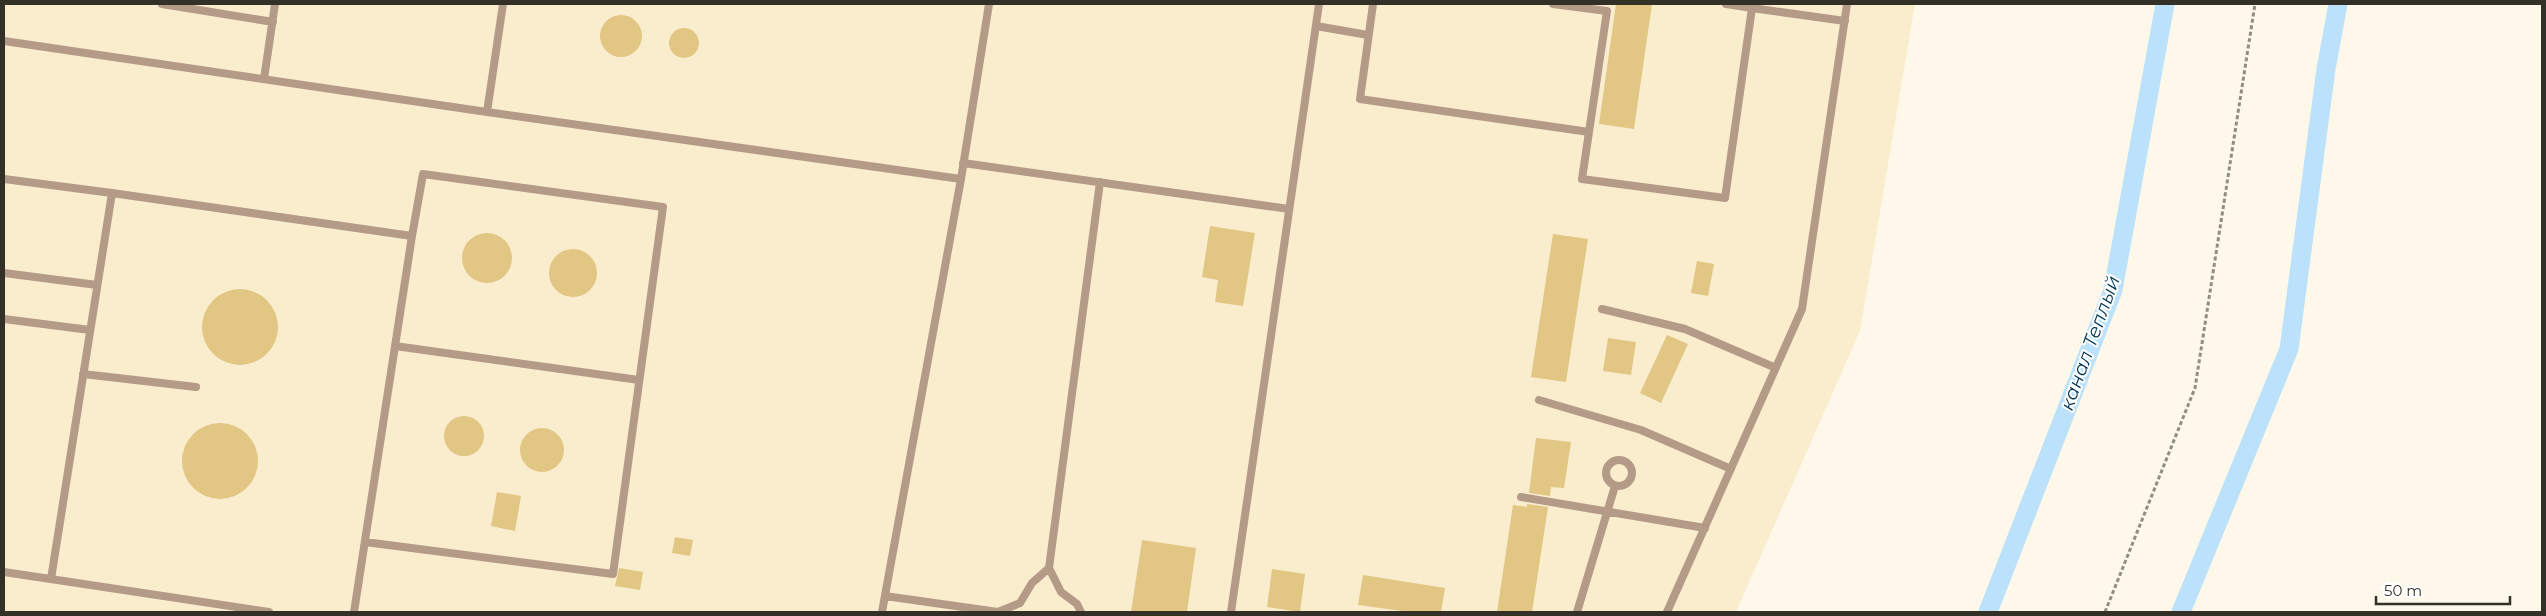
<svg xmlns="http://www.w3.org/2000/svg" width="2546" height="616" viewBox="0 0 2546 616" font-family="Montserrat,sans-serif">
	<rect width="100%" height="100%" fill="#fef8ea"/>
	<path fill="#faedce" d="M4,4H1915L1860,331L1736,612H4Z"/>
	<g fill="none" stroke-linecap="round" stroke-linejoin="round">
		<path stroke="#bce2fb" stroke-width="19" d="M1988,612L2113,290L2165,4
			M2181,612L2289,349L2326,69L2338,4"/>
	</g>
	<path fill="#e1c684" d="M1616,4H1652L1634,129L1599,124Z
		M600 36a21 21 0 1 1 42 0a21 21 0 1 1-42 0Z
		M669 43a15 15 0 1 1 30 0a15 15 0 1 1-30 0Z
		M1210,226L1255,233L1243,306L1215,302L1218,280L1202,277Z
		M462 258a25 25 0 1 1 50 0a25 25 0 1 1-50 0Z
		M1553,234L1588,239L1566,382L1531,377Z
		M549 273a24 24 0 1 1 48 0a24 24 0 1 1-48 0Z
		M1697,261L1714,264L1708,296L1691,293Z
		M202 327a38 38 0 1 1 76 0a38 38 0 1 1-76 0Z
		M1667,335L1688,344L1661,403L1640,393Z
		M1608,338L1636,342L1631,375L1603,371Z
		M444 436a20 20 0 1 1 40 0a20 20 0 1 1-40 0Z
		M182 461a38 38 0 1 1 76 0a38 38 0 1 1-76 0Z
		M520 450a22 22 0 1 1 44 0a22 22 0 1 1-44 0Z
		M1536,438L1571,442L1564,488L1551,487L1550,496L1529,493Z
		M497,492L521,496L515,531L491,526Z
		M1527,504L1548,507L1532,612H1497L1513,505L1527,507Z
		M675,537L693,540L690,556L672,553Z
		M1142,540L1196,548L1187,612H1131Z
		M619,568L643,572L640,590L615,586Z
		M1272,569L1305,574L1300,612L1267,607Z
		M1363,575L1445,588L1441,612H1410L1358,605Z"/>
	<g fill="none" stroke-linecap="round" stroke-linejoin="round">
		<path stroke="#918d81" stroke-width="3" stroke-dasharray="4 2.5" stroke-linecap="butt" d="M2105,612L2195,388L2255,4"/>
		<path stroke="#b49b88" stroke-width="8" d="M162,4L273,22
			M503,4L487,112L961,179L989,4
			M1373,4L1360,99L1589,132L1607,11L1553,4
			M1752,8L1845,21
			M1316,26L1368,35
			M4,41L487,112
			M264,79L275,4
			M1589,132L1582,179L1725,198L1752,8L1726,4
			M963,163L1289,209
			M4,179L112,193
			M4,273L97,285
			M1602,309L1685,329L1776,368
			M4,319L90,330
			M395,346L639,380
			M83,374L196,387
			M1539,400L1641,430L1731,469
			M1606 473a13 13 0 1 1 26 0a13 13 0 1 1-26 0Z
			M1521,497L1705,528
			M365,542L613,574L663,207L423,174L412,236
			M4,572L269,612
			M51,579L112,193L412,236L354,612
			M885,596L998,612L1020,603L1032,583L1049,568
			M882,612L961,179
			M1081,612L1077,604L1061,592L1049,568L1100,182
			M1231,612L1319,4
			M1577,612L1615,486
			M1667,612L1802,309L1847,4"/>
	</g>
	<g text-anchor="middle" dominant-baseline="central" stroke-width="4" stroke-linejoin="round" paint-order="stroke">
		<g font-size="19" font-style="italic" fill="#003854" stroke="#fff">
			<text transform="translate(2090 343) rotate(-70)">канал Теплый</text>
		</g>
	</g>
	<rect width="2546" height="616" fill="none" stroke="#333027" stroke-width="10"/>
	<path d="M2376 596v8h134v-8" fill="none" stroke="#333027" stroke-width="2.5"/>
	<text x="2384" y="596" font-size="15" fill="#333027" stroke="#ffffff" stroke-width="4" paint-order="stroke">50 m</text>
</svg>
